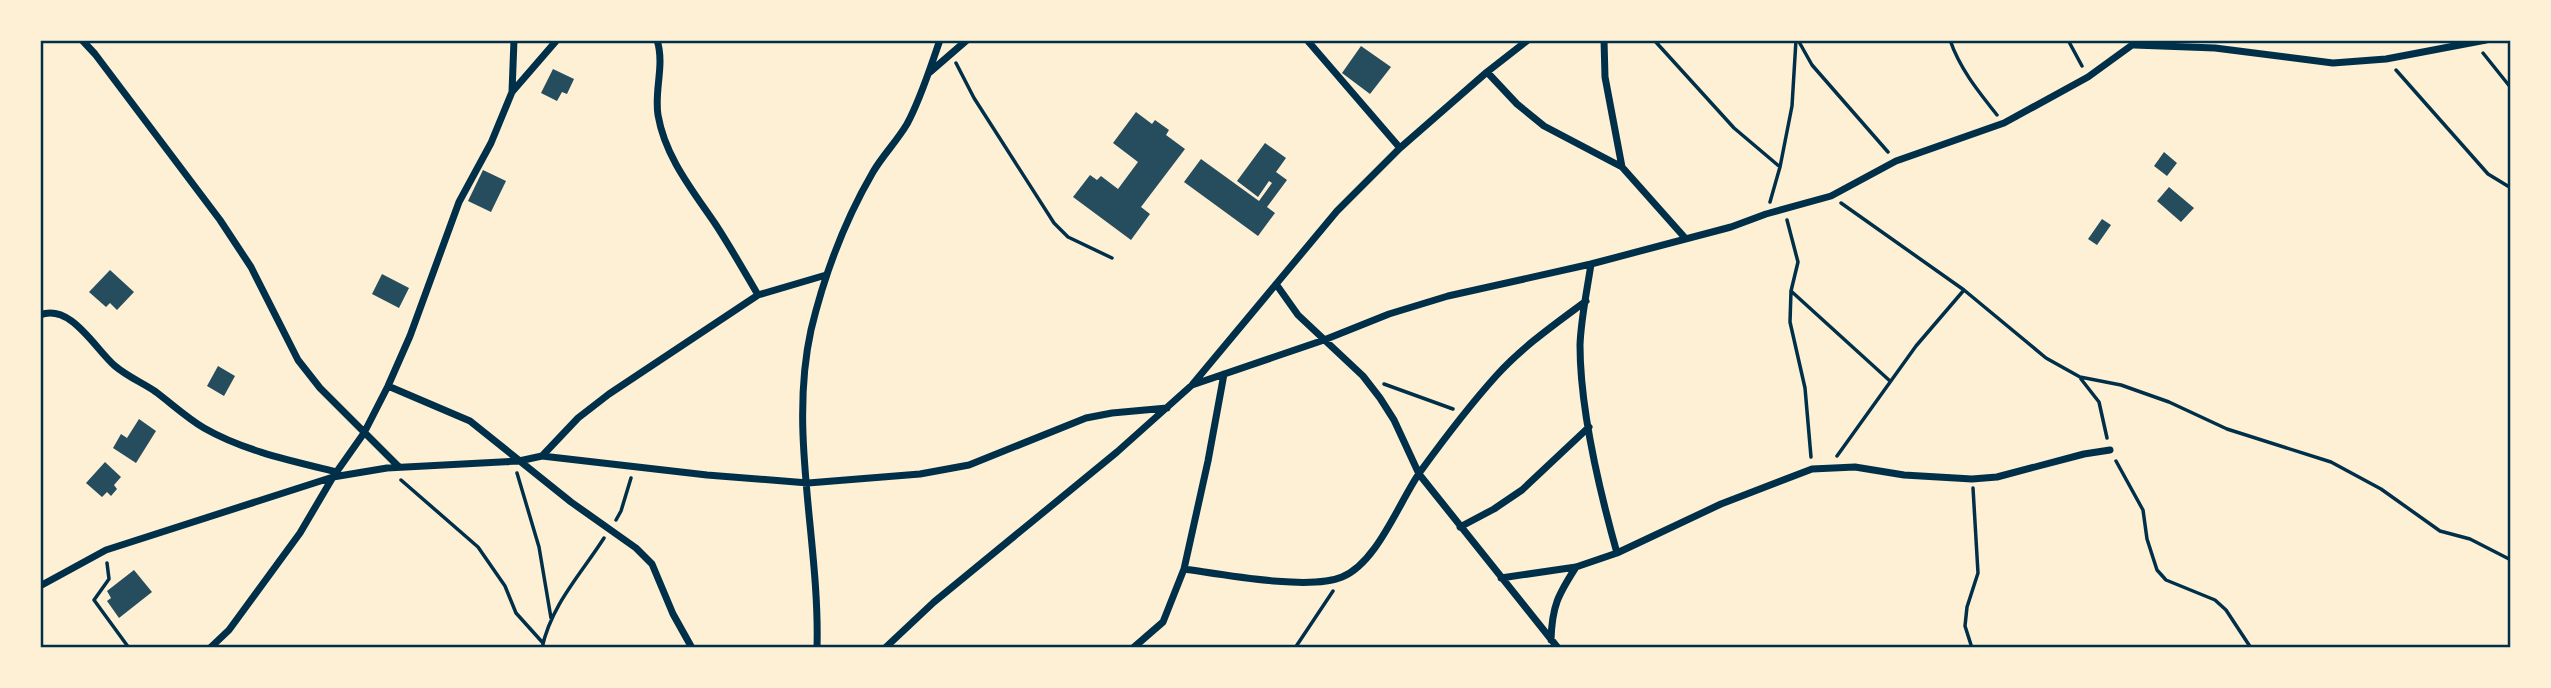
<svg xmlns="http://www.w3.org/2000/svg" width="2551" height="688" viewBox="0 0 2551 688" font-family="'DejaVu Sans',sans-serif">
	<rect width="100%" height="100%" fill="#fdf0d5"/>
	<path fill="#264d5e" d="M1361,46L1391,67L1370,94L1342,73Z
		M553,69L574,79L567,94L562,92L557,101L541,93Z
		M1136,112L1152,124L1155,120L1169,130L1166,135L1185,149L1141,207L1150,214L1131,240L1073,197L1090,175L1097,180L1101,176L1118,189L1138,162L1113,143Z
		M1265,143L1286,158L1276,172L1287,180L1267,207L1275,213L1258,236L1184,182L1201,159L1259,201L1272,183L1269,181L1258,197L1237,181Z
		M2164,152L2177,163L2167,176L2154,166Z
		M483,170L506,181L491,212L468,201Z
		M2169,187L2194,208L2181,222L2157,201Z
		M2102,219L2111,225L2097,245L2088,239Z
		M110,270L134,292L117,310L110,303L106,307L89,292Z
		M382,274L409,288L399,308L372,294Z
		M218,366L235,376L224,396L207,386Z
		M139,419L156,431L136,463L113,448L121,434L127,438Z
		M105,462L121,477L114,485L117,489L111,496L107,492L102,497L86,483Z
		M134,570L152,592L119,618L107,601L111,598L107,591Z"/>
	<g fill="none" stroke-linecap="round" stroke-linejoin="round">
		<path stroke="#003049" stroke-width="3.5" d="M1654,40L1734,128L1780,167
			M1798,40L1812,65L1888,152
			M1950,40C1960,69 1978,91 1997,115
			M2068,40L2082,66
			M2483,53L2511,88
			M956,63L974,98L1054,223L1068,237L1112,258
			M2396,70L2488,174L2511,188
			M1770,202L1780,167L1792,106L1796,40
			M1841,203L1964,290L2046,358L2080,377L2121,385L2169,402L2227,429L2331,462L2381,489L2440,531L2470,539L2511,560
			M1787,220L1798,262L1791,291L1790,322L1805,388L1811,457
			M1791,291L1890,381
			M2081,379L2099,402L2107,438
			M1384,384L1453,409
			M1837,456L1916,346L1964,290
			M2116,461L2143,510L2147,539L2157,570L2166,580L2215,600L2226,610L2251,648
			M517,473L539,547L551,618
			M401,480L478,547L505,586L516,613L543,643
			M616,520L621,511L631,478
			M107,563L109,579L94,600L129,648
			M542,648C551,605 581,574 604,538
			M1295,648L1333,591
			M1972,648L1965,626L1967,607L1978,573L1973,488"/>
		<path stroke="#003049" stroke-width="7" d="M82,40L95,54L220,220L251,267L298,360L320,388L399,467
			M657,40C665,65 654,90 658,115C665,157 693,191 716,225C731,248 744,271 758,295
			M1307,40L1400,148
			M1604,40L1605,77L1622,167L1686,239
			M2134,45L2215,48L2333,63L2386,59L2486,40
			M930,72L967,40
			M1487,72L1517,104L1544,126L1622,167
			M512,92L514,40
			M1591,264C1587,291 1581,318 1580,345C1580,411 1599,489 1617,553
			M1276,284L1298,315L1363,376L1380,398L1394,420L1419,474L1558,648
			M40,315C71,303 95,349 115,366C128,377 143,383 156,392C172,404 187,418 204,428C244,451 292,461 337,472
			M1192,385L1324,340L1389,314L1448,296L1591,264L1731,227L1766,214L1831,196L1896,161L2004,123L2088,77L2139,40
			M388,386L470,421L571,502L636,548L652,564L673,614L692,648
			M542,456L578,418L609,394L758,295L826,275
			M1460,527L1494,509L1522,490L1589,427
			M1184,569C1220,574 1309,591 1342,577C1377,563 1399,502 1420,472C1444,439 1469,406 1496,376C1522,347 1555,324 1586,301
			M1501,578L1576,567L1617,553L1721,504L1812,469L1855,467L1904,475L1972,479L1997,477L2084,454L2110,450
			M40,586L106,550L333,477L387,468L519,461L542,456L707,475L808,483L920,474L969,465L1086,418L1112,413L1167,408
			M1551,640C1552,606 1558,595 1576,567
			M210,648L229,630L300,533L333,477L364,433L388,386L410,336L459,202L491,143L512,92L557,40
			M817,648C820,542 788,434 811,330C824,276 845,220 873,172C883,155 897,141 907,124C921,98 930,68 940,40
			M885,648L934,602L1117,452L1192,385L1337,211L1400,148L1487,72L1528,40
			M1133,648L1163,622L1184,569L1208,461L1224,374"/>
	</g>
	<rect width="2551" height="688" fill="none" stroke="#fdf0d5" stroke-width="84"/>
	<rect x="42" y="42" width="2467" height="604" fill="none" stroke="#003049" stroke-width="2.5"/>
</svg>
